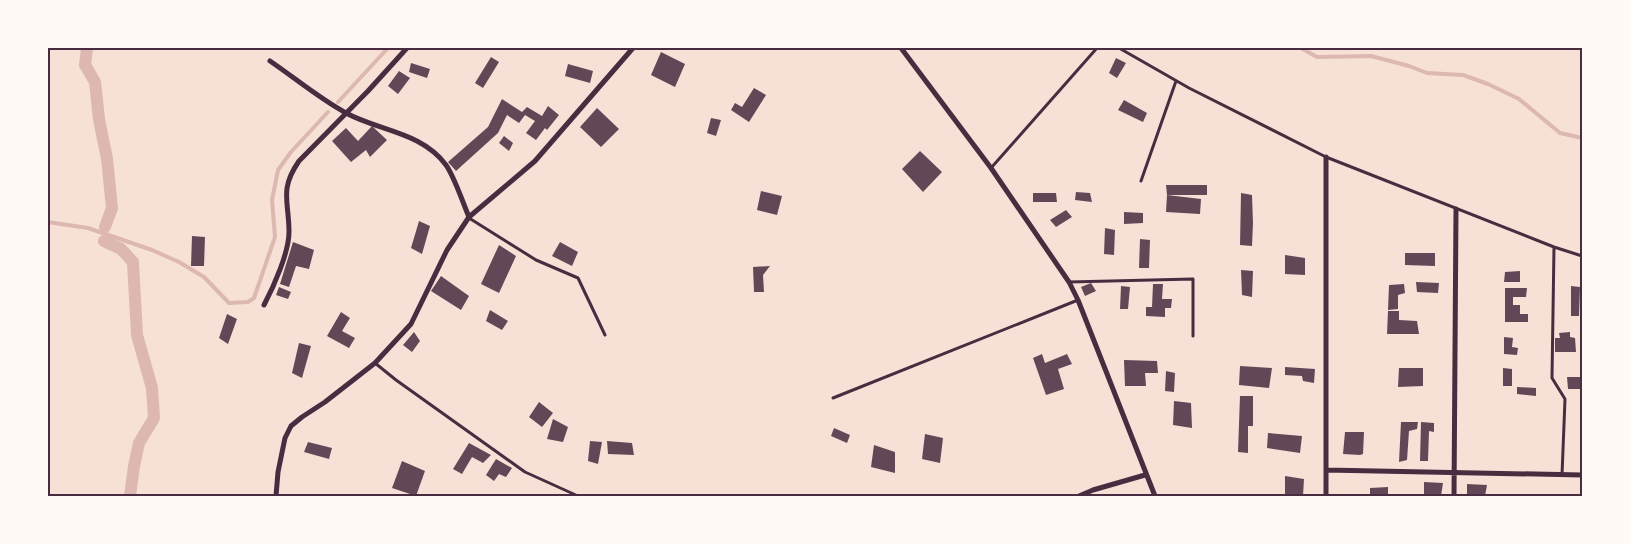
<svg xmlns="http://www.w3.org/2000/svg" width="1630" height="544" viewBox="0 0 1630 544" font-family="Signika,sans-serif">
	<rect width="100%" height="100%" fill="#f7e1d7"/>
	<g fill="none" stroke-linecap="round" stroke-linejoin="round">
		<path stroke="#dcb8b0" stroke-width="4" d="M1301,48L1317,57L1371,56L1409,66L1427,73L1463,75L1488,84L1519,99L1560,133L1582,138
			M338,102L388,48
			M48,222L88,228L152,250L179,262L204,277L229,303L248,302L254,298L275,237L272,200L278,170L291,152L328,112"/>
		<path stroke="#dcb8b0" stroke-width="12" d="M87,48L85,65L95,82L99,119L107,159L112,208L105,227
			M104,241L121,249L133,262L137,335L152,388L154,418L139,443L134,466L130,496"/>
	</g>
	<path fill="#644757" d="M661,52L685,64L675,87L651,75Z
		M491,57L499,62L483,88L475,83Z
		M1116,58L1126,63L1117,78L1109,73Z
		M411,63L430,69L427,78L409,72Z
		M568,64L593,71L590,83L565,76Z
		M399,71L410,78L398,94L388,86Z
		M754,88L766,95L749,122L731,110L735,103L742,107Z
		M502,99L522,112L527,107L542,116L548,106L559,115L547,130L545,128L536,140L526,133L535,121L525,115L519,123L507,115L498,133L456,171L448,162L488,127Z
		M1124,100L1147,113L1143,122L1118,110Z
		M597,108L619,129L601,147L580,127Z
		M711,118L721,120L716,136L707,133Z
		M372,126L387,140L370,157L366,150L351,162L332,141L346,128L358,141Z
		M504,136L513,143L509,151L499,143Z
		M920,151L942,172L923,192L902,169Z
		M1166,185H1207V195H1167Z
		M761,191L782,196L777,215L757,210Z
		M1076,192L1090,193L1092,202L1075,200Z
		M1033,193H1056L1057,202H1033Z
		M1241,193L1252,195L1253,223L1252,246L1240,245Z
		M1167,195L1201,199L1200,214L1166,212Z
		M1066,210L1072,217L1056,227L1050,220Z
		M1124,212L1143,213V223L1124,224Z
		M419,221L430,226L422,254L411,248Z
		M1105,228L1115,230L1114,255L1104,254Z
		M192,236L205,237L204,266H191Z
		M1140,239L1150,240L1149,268H1139Z
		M293,242L314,250L309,269L296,266L289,287L280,284Z
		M560,242L578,252L572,266L552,256Z
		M499,245L516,256L499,293L481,284Z
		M1405,253H1435V266L1405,265Z
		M1285,255L1305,258V275L1285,274Z
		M770,266L763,275L764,292H754L753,267Z
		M1241,270L1253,271L1252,297L1242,295Z
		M1520,271V282H1504L1505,272Z
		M441,276L469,296L461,310L431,291Z
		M1416,282L1439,283L1438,293L1417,292Z
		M1091,283L1096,291L1085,296L1081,287Z
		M1153,284H1163L1162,299H1172L1171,308H1165V317L1146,316V307H1152Z
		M1404,284L1405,293L1398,295V309L1388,310L1389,285Z
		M1121,286L1130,287L1128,309H1120Z
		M1571,286L1580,287L1579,316H1571Z
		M279,287L291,292L288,299L276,295Z
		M1505,288H1527L1526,297H1513V305H1520V314H1528V322H1505Z
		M490,310L508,321L502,330L486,321Z
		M1388,311H1399V320L1417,321L1419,334H1387Z
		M341,312L350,318L342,331L355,338L349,348L327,336Z
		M227,314L237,319L228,344L219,338Z
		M414,332L420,341L412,352L403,345Z
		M1570,332V337L1575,338L1576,352H1555V338H1560L1559,333Z
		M1504,337L1513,338L1512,347L1518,348L1517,355L1504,354Z
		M299,343L311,346L302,378L292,373Z
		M1042,354L1045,363L1067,354L1072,364L1058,369L1064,389L1046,395L1033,358Z
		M1124,360L1157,361L1158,373H1145L1146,386H1125Z
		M1240,366L1272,368L1269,388L1239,385Z
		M1285,367L1315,369L1314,383L1303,381L1302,376L1285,375Z
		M1399,368H1423V386L1398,387Z
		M1503,368L1512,369V386H1503Z
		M1166,371L1175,373L1174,392L1165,391Z
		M1567,377H1582V389H1568Z
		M1517,387L1536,388V396L1517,394Z
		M1240,396H1253V426H1248V453L1238,452Z
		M1174,401L1191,403L1192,428L1173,425Z
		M539,402L553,413L542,427L529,417Z
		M553,419L568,427L563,442L547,439Z
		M1401,422H1418L1417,429L1409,431L1407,460L1399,462Z
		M1421,422L1434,423V432L1429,431L1428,461H1420Z
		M834,428L850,435L847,443L831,436Z
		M1345,432H1364L1363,454L1360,455L1343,454Z
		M1268,433L1302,436L1300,453L1267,448Z
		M925,434L943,438L940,463L922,459Z
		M590,441L602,442L598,464L588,461Z
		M607,441L632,443L634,455L608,454Z
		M308,442L332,448L329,459L304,452Z
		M469,443L491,455L483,463L472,457L462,474L453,469Z
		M874,445L895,452V473L871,467Z
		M496,459L512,468L506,477L499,474L494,481L486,475Z
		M402,461L425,471L416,496L392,488Z
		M1285,476L1304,479L1303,496H1285Z
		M1424,482L1443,483L1441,496H1424Z
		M1467,484L1487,485L1485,496H1467Z
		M1388,487V496H1370V488Z"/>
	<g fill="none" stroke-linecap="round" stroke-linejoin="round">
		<path stroke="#4a2c40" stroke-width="3" d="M1119,48L1189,88L1326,157L1554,247L1582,256
			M991,168L1097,48
			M1141,181L1176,81
			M469,218L536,260L578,278L605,335
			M1554,247L1552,378L1565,399L1562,475
			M1069,282L1193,279V336
			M375,363L396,380L525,472L578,496
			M833,398L1078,300"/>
		<path stroke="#4a2c40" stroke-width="5" d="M901,48L991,168L1069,282L1078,300L1155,496
			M270,61C295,78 320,99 346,113C379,131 422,132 446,165C454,176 463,203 469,217
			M1326,157V496
			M264,305C274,286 289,252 289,232C289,201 279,190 299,161L368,91L407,48
			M1326,470L1582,475
			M276,496L278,472L285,438L291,426L302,417L325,402L375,363L411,324L447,250L469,217L535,161L633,48
			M1079,496L1093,490L1145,475
			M1454,496L1456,209"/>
	</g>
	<rect width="1630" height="544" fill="none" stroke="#fffaf5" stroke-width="98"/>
	<rect x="49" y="49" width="1532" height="446" fill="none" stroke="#4a2c40" stroke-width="2"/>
</svg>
